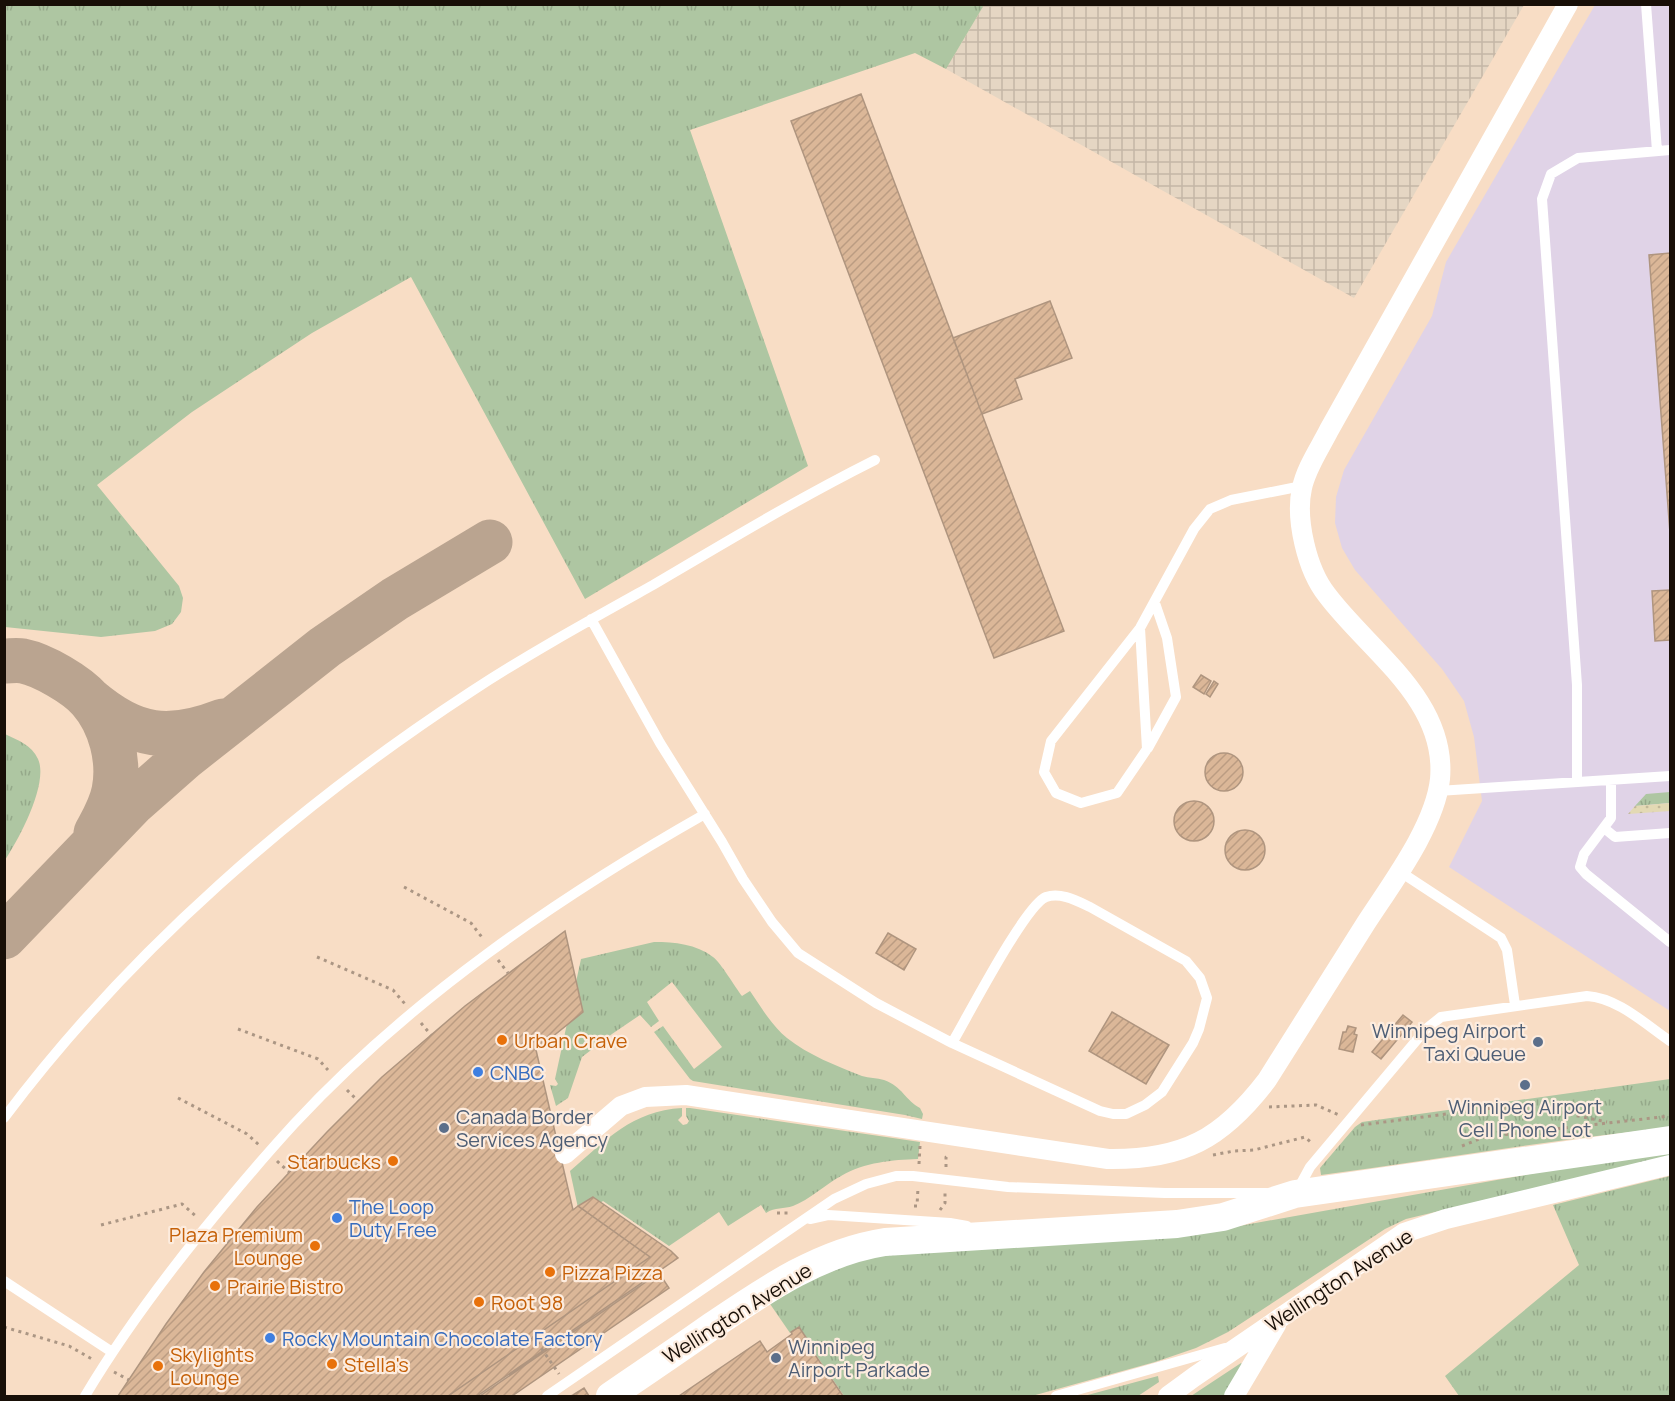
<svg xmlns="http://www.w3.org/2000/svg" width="1675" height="1401" viewBox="0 0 1675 1401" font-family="Manrope,sans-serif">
	<defs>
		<pattern id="industrial-grid" width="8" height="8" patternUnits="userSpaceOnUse" patternTransform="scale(1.5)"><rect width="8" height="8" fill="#e5d6c3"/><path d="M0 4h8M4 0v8" fill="none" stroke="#c4b6a6"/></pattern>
		<pattern id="grass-tufts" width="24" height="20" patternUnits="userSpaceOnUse" patternTransform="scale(1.5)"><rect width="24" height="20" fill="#aec6a2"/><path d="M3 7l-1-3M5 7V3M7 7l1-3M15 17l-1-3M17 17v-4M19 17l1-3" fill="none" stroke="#95a98a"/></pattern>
		<pattern id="sand-dots" width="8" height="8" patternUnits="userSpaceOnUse" patternTransform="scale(1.5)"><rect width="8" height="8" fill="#e3d9b4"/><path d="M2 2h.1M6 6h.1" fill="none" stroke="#c2b999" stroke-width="1.8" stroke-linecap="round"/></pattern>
		<pattern id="building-hatch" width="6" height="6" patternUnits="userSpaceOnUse" patternTransform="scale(1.5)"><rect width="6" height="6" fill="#dbb798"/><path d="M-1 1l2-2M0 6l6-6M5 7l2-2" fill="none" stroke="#bb9c82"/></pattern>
	</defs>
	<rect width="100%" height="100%" fill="#f8ddc5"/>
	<path fill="#e0d3e7" d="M1595,5H1670V1011L1449,867L1482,801L1474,737L1464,701L1442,669L1355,570L1342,548L1335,523L1336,497L1344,470L1432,316L1446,262Z"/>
	<path fill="url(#industrial-grid)" d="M984,5H1524L1354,298L946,69Z"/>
	<path fill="url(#grass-tufts)" d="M5,4H984V5L946,69L915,53L690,130L808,466L585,599L411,277L312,333L192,412L97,485L179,586L183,598L181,612L172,624L155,631L101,637L5,627Z
		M5,734C17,740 32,745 38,759C49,783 19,839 5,860Z
		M1670,792V803L1635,806L1646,794Z
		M654,942C675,942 696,944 713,957C721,963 735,987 742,996L750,991C761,1007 772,1026 787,1038C808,1055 837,1066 862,1076C869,1078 877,1078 884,1080C902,1086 906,1101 920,1108L923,1114L922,1119L905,1115L693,1081L690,1079L654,1032L663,1026L694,1069L722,1047L672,982L647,1002L659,1021L651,1027L640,1015L612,1034L582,1057L568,1098L556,1106L550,1085L556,1086L558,1084L555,1079L581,959Z
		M1670,1079V1128C1553,1139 1437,1160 1321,1175L1320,1168L1355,1127L1362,1122Z
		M682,1108V1116L678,1120L683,1125L687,1124L689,1121L686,1116V1108H690L920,1142L918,1159C892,1160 865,1162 841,1176C826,1184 809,1200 793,1206C784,1209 775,1207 766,1213L761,1205L728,1226L719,1212L669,1246L603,1201L580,1217L570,1171C606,1140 632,1111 682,1108Z
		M1670,1149V1156L1406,1219L1385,1229L1228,1332L1196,1348L1155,1362L1032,1396H844L808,1343L809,1342L799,1327L790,1333L768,1301L841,1259L1239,1226Z
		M1670,1176V1396H1459L1445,1376L1579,1265L1553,1205Z
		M1241,1363L1243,1365L1225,1396H1191Z
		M1158,1376L1159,1382L1138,1396H1084Z"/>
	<path fill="url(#sand-dots)" d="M1670,803V811L1628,814L1635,806Z"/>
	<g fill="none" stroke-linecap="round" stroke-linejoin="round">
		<path stroke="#baa490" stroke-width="45" d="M4,661C10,661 17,660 23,661C43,665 77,685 90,700C111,724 120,761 114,791C111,807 103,820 96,833
			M90,700C135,738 169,742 223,721
			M4,937L134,802L184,758L325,647L395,599L490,542"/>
	</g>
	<path fill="url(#building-hatch)" stroke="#af957f" stroke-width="1.5" d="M861,94L1064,631L994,658L791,121Z
		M1670,253V533L1649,255Z
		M1050,301L1072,358L1015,379L1022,399L982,414L953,338Z
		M1670,590V640L1655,641L1652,591Z
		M1201,675L1211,681L1204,694L1193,687Z
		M1214,681L1218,684L1210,697L1206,694Z
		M1205 772a19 19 0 1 1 38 0a19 19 0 1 1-38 0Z
		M1174 821a20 20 0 1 1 40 0a20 20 0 1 1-40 0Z
		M1225 850a20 20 0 1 1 40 0a20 20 0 1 1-40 0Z
		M565,931L583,1012L536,1050L573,1210L578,1206L650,1257L448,1396H118L166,1324L204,1272L257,1207L327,1132L382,1077L465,1006Z
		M888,933L916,949L904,970L876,953Z
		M1112,1012L1169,1045L1146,1084L1089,1051Z
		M1403,1015L1412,1022L1381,1059L1372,1052Z
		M1348,1026L1356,1028L1354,1034L1357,1035L1353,1052L1339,1049L1343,1032H1346Z
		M593,1197L671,1251L678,1258L477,1396H448L650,1257L578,1206Z
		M659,1273L669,1288L512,1396H480Z
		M799,1327L809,1342L807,1343L843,1396H679L760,1341L767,1352L792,1334L791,1332Z
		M584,1388L589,1396H571L573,1395Z"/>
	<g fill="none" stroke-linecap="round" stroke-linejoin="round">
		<path stroke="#ab9684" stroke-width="3" stroke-dasharray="3 4.5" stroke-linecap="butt" d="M404,887L471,923L484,940
			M317,957L393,990L405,1004
			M498,960L508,973
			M421,1023L431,1035
			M238,1029L318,1059L328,1070
			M347,1090L358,1101
			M178,1098L247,1134L259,1145
			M1269,1107L1316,1105L1339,1115
			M1361,1125L1493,1108L1544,1109L1607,1122
			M1462,1146L1484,1137L1670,1116
			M1213,1155L1234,1151L1254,1150L1305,1137L1313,1144
			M277,1161L289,1172
			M919,1164L920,1146
			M946,1167V1157L949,1154
			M914,1206H917L918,1188
			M940,1210L945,1203V1191
			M777,1213H788
			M101,1225L182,1204L197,1217
			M216,1232L229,1242
			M4,1327L69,1346L92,1359
			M533,1336L559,1374
			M114,1372L129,1380"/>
		<path stroke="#fff" stroke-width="10" d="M1646,4L1657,151
			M591,619L660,743L722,842L743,879L772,922L798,953L876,1003L952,1043L1100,1111L1113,1114H1126L1145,1105L1162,1092L1193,1043L1199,1029L1207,998L1200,978L1186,961L1090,907C1077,901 1061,892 1046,897C1025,905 967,1018 952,1043
			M1140,628L1147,749L1117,793L1081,803L1056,793L1044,772L1051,741L1140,628L1194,529L1210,509L1231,500L1302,486
			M1148,748L1176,697L1167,638L1155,603
			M1611,780V818L1584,854L1580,867L1586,874L1670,942
			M1577,782V685L1542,199L1551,174L1578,158L1670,150
			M1438,791L1670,776
			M1604,828L1615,837L1670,833
			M1399,871L1501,938L1507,950L1515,1005
			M4,1118C130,950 296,806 472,691C530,653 592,619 653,585C726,542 799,498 875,460
			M1297,1191L1310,1167L1426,1029L1441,1017L1587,996C1618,998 1645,1024 1670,1041
			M810,1219L828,1215L844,1216L950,1223L967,1226
			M4,1281L112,1352
			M85,1396C119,1339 158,1286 200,1234C230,1197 262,1159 294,1124C411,998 557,898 705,814
			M547,1396L834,1199L866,1184L896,1176H913L1008,1187L1165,1193H1266
			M1056,1396L1225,1348"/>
		<path stroke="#fff" stroke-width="20" d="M565,1154L621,1106L645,1097L686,1095L1108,1159C1183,1160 1222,1139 1267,1080C1300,1028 1333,975 1366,923C1392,883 1435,826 1440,779C1447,700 1369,651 1327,595C1307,570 1295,519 1302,488C1306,468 1320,448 1329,430L1568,4
			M1168,1396L1194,1377L1404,1233L1446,1219L1670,1165
			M1234,1396L1276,1325"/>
		<path stroke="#fff" stroke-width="28" d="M610,1396C644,1373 678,1350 712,1326C765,1290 820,1252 885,1242L1177,1224L1223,1217L1295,1194L1670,1140"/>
	</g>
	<g fill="#e8710a" stroke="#fdecde" stroke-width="2">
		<circle cx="502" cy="1040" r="6"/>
		<circle cx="393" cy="1161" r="6"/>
		<circle cx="315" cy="1246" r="6"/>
		<circle cx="550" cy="1272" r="6"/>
		<circle cx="215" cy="1286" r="6"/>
		<circle cx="479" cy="1302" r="6"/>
		<circle cx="332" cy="1364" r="6"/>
		<circle cx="158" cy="1366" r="6"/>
	</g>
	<g fill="#5c6f8a" stroke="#fdecde" stroke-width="2">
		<circle cx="1538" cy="1042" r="6"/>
		<circle cx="1525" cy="1085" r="6"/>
		<circle cx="444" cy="1128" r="6"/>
		<circle cx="776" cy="1358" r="6"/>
	</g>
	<g fill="#3f7fe0" stroke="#fdecde" stroke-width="2">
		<circle cx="478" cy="1072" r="6"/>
		<circle cx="337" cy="1218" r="6"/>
		<circle cx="270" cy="1338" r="6"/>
	</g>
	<g text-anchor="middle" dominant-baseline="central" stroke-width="4.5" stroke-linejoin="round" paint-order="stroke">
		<g font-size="20" fill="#4e5e75" stroke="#fdecde" text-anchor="start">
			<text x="1526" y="1030" text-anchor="end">Winnipeg Airport<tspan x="1526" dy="23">Taxi Queue</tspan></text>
			<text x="1525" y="1106" text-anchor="middle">Winnipeg Airport<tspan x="1525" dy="23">Cell Phone Lot</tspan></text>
			<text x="456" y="1116">Canada Border<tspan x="456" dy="23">Services Agency</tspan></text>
			<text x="788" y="1346">Winnipeg<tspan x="788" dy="23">Airport Parkade</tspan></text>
		</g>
		<g font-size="20" fill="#c56008" stroke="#fdecde" text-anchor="start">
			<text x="514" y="1040">Urban Crave</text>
			<text x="381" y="1161" text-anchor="end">Starbucks</text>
			<text x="303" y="1234" text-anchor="end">Plaza Premium<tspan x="303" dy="23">Lounge</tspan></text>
			<text x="562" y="1272">Pizza Pizza</text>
			<text x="227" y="1286">Prairie Bistro</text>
			<text x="491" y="1302">Root 98</text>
			<text x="170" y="1354">Skylights<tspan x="170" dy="23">Lounge</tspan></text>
			<text x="344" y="1364">Stella's</text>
		</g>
		<g font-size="20" fill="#366cbe" stroke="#fdecde" text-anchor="start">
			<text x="490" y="1072">CNBC</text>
			<text x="349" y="1206">The Loop<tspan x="349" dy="23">Duty Free</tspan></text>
			<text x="282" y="1338">Rocky Mountain Chocolate Factory</text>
		</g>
		<g font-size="20" fill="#180f07" stroke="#fdecde">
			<text transform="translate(1339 1280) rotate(-33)">Wellington Avenue</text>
			<text transform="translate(737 1313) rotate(-32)">Wellington Avenue</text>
		</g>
	</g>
	<rect width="1675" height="1401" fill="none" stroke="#180f07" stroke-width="12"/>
</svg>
